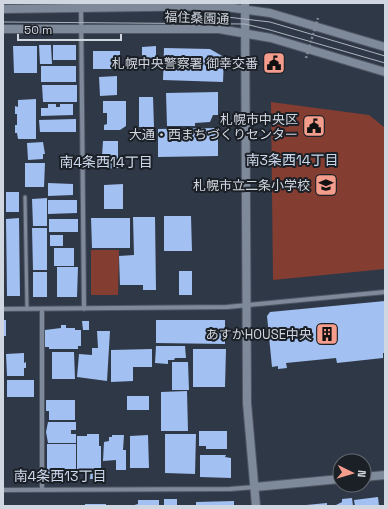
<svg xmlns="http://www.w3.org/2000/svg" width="388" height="509" viewBox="0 0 388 509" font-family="'Space Grotesk','Noto Sans JP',sans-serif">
	<rect width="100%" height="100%" fill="#2f3847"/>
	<path fill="#843d31" d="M271,102L369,115L384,127L385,269L273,280Z
		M91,250H119L118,295H91Z"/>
	<path fill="#a2c0f1" d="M39,45H51L52,64H40Z
		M53,45H76V60H53Z
		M13,46H37V73H14Z
		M156,46V68H142V47Z
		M164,48L210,49L224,57L223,82L163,80Z
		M93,51H120V69H93Z
		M277,56L283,63L271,71L266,64Z
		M41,66H76V82H41Z
		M117,76V95L100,96L99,77Z
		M42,85H77V102H43Z
		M218,92V115H213L210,122L195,123V126H167L166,93Z
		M139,97H153L154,127H139Z
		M36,99V139H18L17,133H15V125H17V114H15V106L18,107V100Z
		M103,101H126V126L120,130H104V125L107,124V113H103Z
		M48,104H56V107H60V104H73V115L41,116V108H48Z
		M76,119V132H40L39,120Z
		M218,128V156L158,157V129Z
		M103,141H118V168L97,169V157L102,156Z
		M43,142L45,154H43V159L28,160L27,143Z
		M25,163H45L44,187H25Z
		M48,183L73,184V195L48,196Z
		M123,184V209H104V185Z
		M6,192H19V212H6Z
		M47,198V226H33L32,199Z
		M48,200H77V213L48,214Z
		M164,216H191L192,251H164Z
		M133,217H155L156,290H143V285H120L119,256L134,255Z
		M19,218L20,296H7L6,219Z
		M91,218H130V248H92Z
		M49,219H78V232H49Z
		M32,228H47V270H33Z
		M50,235H63V246H50Z
		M54,248H74V266H54Z
		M57,267H78L77,297H57Z
		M179,271H192V295H179Z
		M33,272H47V297H33Z
		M385,301V353H383V358L337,363L336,358L286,363L287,368L278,369V366L272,367L267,316L270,312Z
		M3,320H6V336H3Z
		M156,320H225V344L156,343Z
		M82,321H89V330H83Z
		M61,325H66V328H75V330H81V346H78V349H49V347H45V330L61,328Z
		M97,331H110L107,381L77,377L79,354L92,355V348H98Z
		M156,346H185L186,358H175L174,360H168V364L155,363Z
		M152,349V367H133V381L111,382V350Z
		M193,349H226L225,387H193Z
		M52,352H74L75,379H52Z
		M24,353V363L26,362V368H24V376H7L6,354Z
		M172,362H188L189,390H172Z
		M7,380H34V397H7Z
		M187,391L188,431H161V392Z
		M127,396H149V410H127Z
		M46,400H75V420H49V411H46Z
		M48,422H76V430H71V434H76V443H48L46,432Z
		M199,431H227V449H206V446H199Z
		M87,434H99V446H101V479H90L91,469H77V436H87Z
		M165,434H196L195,474L165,473Z
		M112,435H124L123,450H126V470H116V460L103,461L104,442L109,441V437H112Z
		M148,435L149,468H130V436Z
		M47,444H76V469H65L60,478H47Z
		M200,455H226L225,457L231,458V478L200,477Z
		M378,497L379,506H355L354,500Z
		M352,498L353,506H334L342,502V499Z
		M164,499H177V506H164Z
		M138,500H159V506H131L138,504Z
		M234,501V506H196V502Z
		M327,503V506H307L306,505Z
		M85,504H106V506H85Z"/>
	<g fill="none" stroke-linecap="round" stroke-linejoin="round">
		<g stroke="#4f5663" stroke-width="5">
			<path id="lane" d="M25,197L27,309"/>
		</g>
		<g stroke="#4f5663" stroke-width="6">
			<path id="street" d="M81,8L84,309
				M3,309L227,307L385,292
				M42,309V490
				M3,490L230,489L255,487"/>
		</g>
		<g stroke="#4f5663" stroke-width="10">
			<path id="secondary" d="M245,3L247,403L256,506
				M3,9L219,6L270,13L385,47
				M3,29H219L271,38L385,72
				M364,477L385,475
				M255,487L340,479"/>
		</g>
		<use href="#lane" stroke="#7e899a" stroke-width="3"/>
		<use href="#street" stroke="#7e899a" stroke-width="4"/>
		<use href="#secondary" stroke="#7e899a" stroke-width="8"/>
		<path stroke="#adb4be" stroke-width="1" d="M227,17L270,22L385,56
			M3,22L245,24L270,30L385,63"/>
		<path stroke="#858c98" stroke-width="2.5" stroke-dasharray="2 2" stroke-linecap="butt" d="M306,58L318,18"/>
	</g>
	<defs>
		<g id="civic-square" transform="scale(1.15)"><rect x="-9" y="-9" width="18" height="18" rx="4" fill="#f49d8c" stroke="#1b1f26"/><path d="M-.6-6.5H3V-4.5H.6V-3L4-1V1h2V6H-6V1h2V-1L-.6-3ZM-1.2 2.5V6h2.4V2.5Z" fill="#111"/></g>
		<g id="school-square" transform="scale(1.15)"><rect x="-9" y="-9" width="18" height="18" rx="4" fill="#f49d8c" stroke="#1b1f26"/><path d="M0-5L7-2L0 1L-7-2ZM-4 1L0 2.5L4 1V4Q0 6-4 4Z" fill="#111"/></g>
		<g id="building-square" transform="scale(1.15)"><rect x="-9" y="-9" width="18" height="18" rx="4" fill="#f49d8c" stroke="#1b1f26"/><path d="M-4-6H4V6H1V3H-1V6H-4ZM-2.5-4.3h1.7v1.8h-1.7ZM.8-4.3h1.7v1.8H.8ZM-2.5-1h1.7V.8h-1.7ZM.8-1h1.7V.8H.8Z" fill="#111"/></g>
	</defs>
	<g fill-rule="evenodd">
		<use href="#civic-square" x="274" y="63"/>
		<use href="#civic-square" x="314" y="126"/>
		<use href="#school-square" x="326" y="185"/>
		<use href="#building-square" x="327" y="334"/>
	</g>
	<g text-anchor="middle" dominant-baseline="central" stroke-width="4" stroke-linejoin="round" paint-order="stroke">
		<g font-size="13" fill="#d1d7e0" stroke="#1b1f26">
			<text transform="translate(197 18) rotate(2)">福住桑園通</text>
		</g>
		<g font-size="13" fill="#d1d7e0" stroke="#1b1f26" text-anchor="end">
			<text x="258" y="63">札幌中央警察署 御幸交番</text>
			<text x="298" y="119">札幌市中央区<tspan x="298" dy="15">大通・西まちづくりセンター</tspan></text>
			<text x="310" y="185">札幌市立二条小学校</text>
			<text x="312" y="334">あすかHOUSE中央</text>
		</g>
		<g font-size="14" fill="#ccd8eb" stroke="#1b1f26">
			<text x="292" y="160">南3条西14丁目</text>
			<text x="106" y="162">南4条西14丁目</text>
			<text x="60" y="476">南4条西13丁目</text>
		</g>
	</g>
	<rect width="388" height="509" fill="none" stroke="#d1d7e0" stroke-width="8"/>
	<g transform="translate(352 473) rotate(95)"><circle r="19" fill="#1b1f26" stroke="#646970"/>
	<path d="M0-3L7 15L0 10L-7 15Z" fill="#f49d8c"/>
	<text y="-6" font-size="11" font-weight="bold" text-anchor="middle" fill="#d1d7e0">N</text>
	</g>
	<path d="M18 34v6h103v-6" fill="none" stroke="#d1d7e0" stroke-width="2"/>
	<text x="24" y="34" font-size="12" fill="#d1d7e0" stroke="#1b1f26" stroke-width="3" paint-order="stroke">50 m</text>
</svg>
